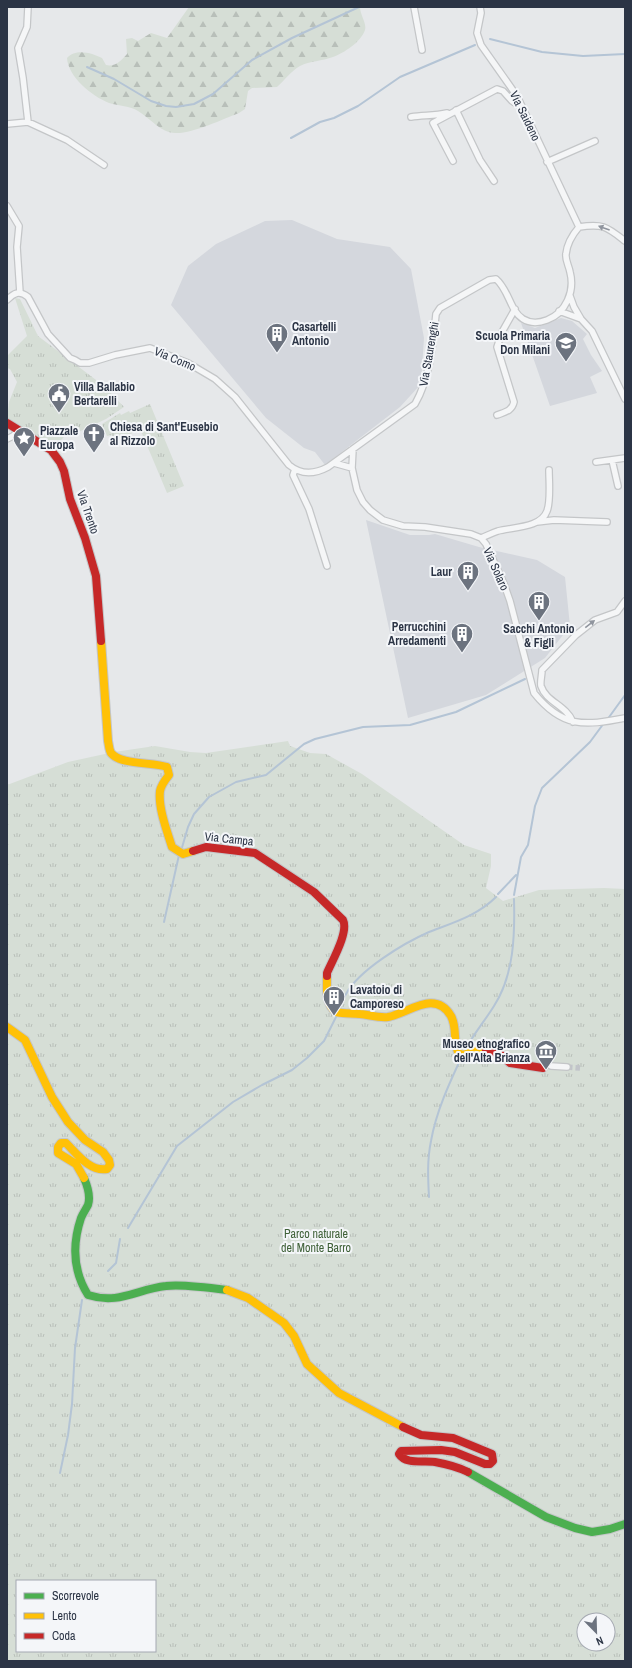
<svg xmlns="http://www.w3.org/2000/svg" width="632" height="1668" viewBox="0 0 632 1668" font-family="'Archivo Narrow',sans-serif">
	<defs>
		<pattern id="forest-firs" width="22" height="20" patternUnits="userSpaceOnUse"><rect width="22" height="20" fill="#d6ded6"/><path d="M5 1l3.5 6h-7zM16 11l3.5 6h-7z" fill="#b8bfb9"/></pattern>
		<pattern id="park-tufts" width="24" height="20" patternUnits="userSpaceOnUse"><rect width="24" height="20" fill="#d6ded6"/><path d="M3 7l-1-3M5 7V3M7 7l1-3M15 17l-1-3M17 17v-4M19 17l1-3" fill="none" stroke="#b8bfb9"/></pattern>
	</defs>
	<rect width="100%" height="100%" fill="#e6e8ea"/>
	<path fill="#d4d7dd" d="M292,220L337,239L390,247L411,269L424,338L421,384L400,407L325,465L315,452L304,448L266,418L171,305L188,266L216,244L265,221Z
		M561,318L572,321L587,334L583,339L591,355L602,371L590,377L597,393L550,406L521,323L535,328Z
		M366,520L410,535H429L435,534L479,547L537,560L565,577L570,626L545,658L486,695L408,718Z"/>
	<path fill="url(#forest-firs)" d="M189,7H360C360,15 367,23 365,30C361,42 344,53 333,57C322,61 310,61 300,66C291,71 285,80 277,87L252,88L248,91L245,109L239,113C223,119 192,134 175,133C161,133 150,118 138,111C130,106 119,106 109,103C92,96 68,77 67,58C76,48 92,53 102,58L106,65C115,67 121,61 127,54L126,39L132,38L138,41L151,33L167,38Z"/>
	<path fill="url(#park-tufts)" fill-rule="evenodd" d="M15,298L20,299L38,336L104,386L124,407L106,419L70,436L67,434L52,449L28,430L25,431L7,421L9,402L17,382L10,369L7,368V356L27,336Z
		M150,404L184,486L167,493L138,424L133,426L135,432L114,441L112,435L107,436L102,424L120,413L121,415L129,411L130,413Z
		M288,741L290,746L310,753L326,754L362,774L464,845L491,854V866L486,888L503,901L539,890L604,888L625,889V1661H7V785L68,762L114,752L155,746L190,752L206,753ZM17,1581H155V1651H17ZM584,1620H608V1644H584Z"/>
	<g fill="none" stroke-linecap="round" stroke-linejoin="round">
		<path stroke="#b4c4d5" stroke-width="2" d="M490,39L542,52L583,56L625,54
			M87,67L114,79L151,101L166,106L176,107L194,104L213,94L252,60L292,38L359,7
			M291,138L320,122L334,118L358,106L400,77L475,45
			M607,720L625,695
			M181,851L188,827L194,814L209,797L236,782L266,775L304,744L315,739L363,727L410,725L456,712L525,679
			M498,894L516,875
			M514,895L521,857L528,845L535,806L542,788L590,742L604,723
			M164,922L179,855
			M339,1011C341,1005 343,999 346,994C359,970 404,943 429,932C452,923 477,916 496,897
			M464,1052C472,1036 484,1022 494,1006C514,975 515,935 514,899
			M429,1197C428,1179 427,1160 431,1141C436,1112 449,1084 462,1056
			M128,1228L177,1146L233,1102L262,1085L292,1070L307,1058L324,1041L337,1015
			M108,1271L116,1263L120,1239
			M60,1473L68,1435L72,1404L75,1348L82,1300"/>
		<path stroke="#c1c4c9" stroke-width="5.5" stroke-dasharray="5.5 3" stroke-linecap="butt" d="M567,1067L580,1068"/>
		<g stroke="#c4c6c8" stroke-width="8">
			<path id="street" d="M414,7L422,50
				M480,7L481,13L477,33L481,45L517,96L579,227
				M456,110L480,160L494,181
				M411,117C423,115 434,116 447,113
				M28,122L23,78L18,48L27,27L28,7
				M7,124L28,122L67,140L104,165
				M453,161L433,123L497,89L503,91L512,101L521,107
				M547,162L595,141
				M7,206L19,226L17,247L20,293
				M570,296L574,307L581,319L592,331L625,399
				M7,300C14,293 19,290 28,297L48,334L70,358L75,360L80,363H89L115,355L150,348L188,363L215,379L235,397L289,465C301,475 315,474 328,467L415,404C430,378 433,344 436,314L440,308L489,280L496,279C509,290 510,311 523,319C531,324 539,323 547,320C566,313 575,291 570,272C569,266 565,260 566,254C567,244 573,234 579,227C603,223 607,227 625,241
				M559,311L581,319
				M497,415C505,412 512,411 514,402L497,347L502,332L515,309
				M7,439L13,436L19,430
				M612,460L618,486
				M596,462L625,458
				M334,463L352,468L353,449
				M352,468L357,490L363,502L370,510L383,520L403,526L425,527L471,534L481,538L486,544L504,584L510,601L534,693C562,728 584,726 625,718
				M295,469L293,475L309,509L327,566
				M537,522L554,520L607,522
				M481,538C486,536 492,533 498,531C513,527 541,528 547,511C551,501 549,481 549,470
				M573,722C566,705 546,702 541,686C540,682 542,675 542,670L576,635L595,620L617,612L625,601
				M551,1066L567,1067"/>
		</g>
		<g stroke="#c4c6c8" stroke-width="10">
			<path id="fast" d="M84,1178C87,1185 91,1196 88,1205C86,1209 83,1213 81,1218C72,1245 73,1271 88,1295C119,1305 137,1289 166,1286C181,1284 212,1288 227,1290
				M468,1472L546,1517L575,1528L592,1532L610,1529L625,1524"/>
		</g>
		<g stroke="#c4c6c8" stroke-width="10">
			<path id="slow" d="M101,641L108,741C109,745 109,750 111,753C120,765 153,762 167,767L169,775C165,780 161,785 160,791C158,808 167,831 172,847L183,854L193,851
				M327,976C327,990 325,1003 336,1012C344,1014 352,1013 360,1014C370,1015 378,1018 388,1017C409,1013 435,989 451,1016C458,1029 452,1042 459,1054L464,1055L476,1050H486
				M7,1027L25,1040L52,1097L68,1122L85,1140L103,1152L109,1160L110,1165L107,1169C90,1172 77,1154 66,1143H61L58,1147V1153L76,1164L84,1178
				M227,1290L248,1298L284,1323L294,1336L307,1364L339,1393L403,1427"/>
		</g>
		<g stroke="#c4c6c8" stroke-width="10">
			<path id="jam" d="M7,423L51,450L60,462L64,471L70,499L85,538L96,576L101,641
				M193,851L206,847L255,853L314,892L343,920C349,932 332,961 327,973V976
				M486,1050L500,1054L510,1063L543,1068
				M403,1427L421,1435L453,1438L492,1454L493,1461L490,1464H485L455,1452L441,1450L401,1451L399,1454C406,1465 424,1460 435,1462C446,1464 458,1467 468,1472"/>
		</g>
		<use href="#street" stroke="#f5f6f7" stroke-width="5.5"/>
		<use href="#fast" stroke="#4caf50" stroke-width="8"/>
		<use href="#slow" stroke="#ffc107" stroke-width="8"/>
		<use href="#jam" stroke="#c62828" stroke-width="8"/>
	</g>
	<defs><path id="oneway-solid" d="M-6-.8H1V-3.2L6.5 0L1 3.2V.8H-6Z"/></defs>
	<g fill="#90959e">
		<use href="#oneway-solid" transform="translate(604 228) rotate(-160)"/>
		<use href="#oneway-solid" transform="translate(590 624) rotate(-38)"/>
	</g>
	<defs>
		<g id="building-pin" transform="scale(1.15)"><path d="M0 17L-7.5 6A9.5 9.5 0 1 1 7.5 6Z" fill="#6c737f" stroke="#f4f6f9"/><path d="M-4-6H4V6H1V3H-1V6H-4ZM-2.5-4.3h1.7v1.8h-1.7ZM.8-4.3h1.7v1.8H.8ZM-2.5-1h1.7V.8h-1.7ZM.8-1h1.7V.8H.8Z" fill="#fff"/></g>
		<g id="school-pin" transform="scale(1.15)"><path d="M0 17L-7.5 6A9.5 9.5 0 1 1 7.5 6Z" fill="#6c737f" stroke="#f4f6f9"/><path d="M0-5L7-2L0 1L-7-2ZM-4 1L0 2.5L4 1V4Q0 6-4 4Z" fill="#fff"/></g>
		<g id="civic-pin" transform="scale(1.15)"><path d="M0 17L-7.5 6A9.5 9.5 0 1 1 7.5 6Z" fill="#6c737f" stroke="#f4f6f9"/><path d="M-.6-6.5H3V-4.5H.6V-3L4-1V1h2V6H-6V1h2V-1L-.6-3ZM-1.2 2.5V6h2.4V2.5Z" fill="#fff"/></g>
		<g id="church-pin" transform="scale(1.15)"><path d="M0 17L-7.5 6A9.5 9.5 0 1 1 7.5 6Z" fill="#6c737f" stroke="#f4f6f9"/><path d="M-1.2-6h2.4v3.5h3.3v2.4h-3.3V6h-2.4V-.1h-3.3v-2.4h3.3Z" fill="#fff"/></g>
		<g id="sight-pin" transform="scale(1.15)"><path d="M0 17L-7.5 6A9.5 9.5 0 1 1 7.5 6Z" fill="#6c737f" stroke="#f4f6f9"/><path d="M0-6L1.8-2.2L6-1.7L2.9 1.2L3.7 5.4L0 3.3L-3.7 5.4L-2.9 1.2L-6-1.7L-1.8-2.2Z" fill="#fff"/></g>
		<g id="museum-pin" transform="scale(1.15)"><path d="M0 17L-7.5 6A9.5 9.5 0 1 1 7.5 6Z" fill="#6c737f" stroke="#f4f6f9"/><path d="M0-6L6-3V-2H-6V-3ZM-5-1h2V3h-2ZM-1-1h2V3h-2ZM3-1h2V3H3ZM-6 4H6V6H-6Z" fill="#fff"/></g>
	</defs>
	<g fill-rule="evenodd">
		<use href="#building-pin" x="277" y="334"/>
		<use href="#school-pin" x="566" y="343"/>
		<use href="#civic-pin" x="59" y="394"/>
		<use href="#church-pin" x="94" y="434"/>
		<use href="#sight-pin" x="24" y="438"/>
		<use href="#building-pin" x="468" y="572"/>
		<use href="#building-pin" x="539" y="602"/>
		<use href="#building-pin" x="462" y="634"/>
		<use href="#building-pin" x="334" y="997"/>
		<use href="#museum-pin" x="546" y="1051"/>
	</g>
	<g text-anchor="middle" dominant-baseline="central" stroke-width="4" stroke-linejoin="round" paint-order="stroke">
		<g font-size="12" fill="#2b3445" stroke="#f4f6f9">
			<text transform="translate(525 116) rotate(64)">Via Saideno</text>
			<text transform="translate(429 354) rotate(-80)">Via Staurenghi</text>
			<text transform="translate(175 359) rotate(23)">Via Como</text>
			<text transform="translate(88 512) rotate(71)">Via Trento</text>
			<text transform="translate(496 569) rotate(66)">Via Solaro</text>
			<text transform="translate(229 839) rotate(6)">Via Campa</text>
		</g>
		<g font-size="12" font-weight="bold" fill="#2b3445" stroke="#f4f6f9" text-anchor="start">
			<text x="292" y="327">Casartelli<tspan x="292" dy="14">Antonio</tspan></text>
			<text x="550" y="336" text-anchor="end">Scuola Primaria<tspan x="550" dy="14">Don Milani</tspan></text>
			<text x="74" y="387">Villa Ballabio<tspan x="74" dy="14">Bertarelli</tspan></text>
			<text x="110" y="427">Chiesa di Sant'Eusebio<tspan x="110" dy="14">al Rizzolo</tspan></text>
			<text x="40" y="431">Piazzale<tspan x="40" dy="14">Europa</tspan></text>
			<text x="452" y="572" text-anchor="end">Laur</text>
			<text x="446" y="627" text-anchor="end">Perrucchini<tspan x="446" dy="14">Arredamenti</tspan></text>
			<text x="539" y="629" text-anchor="middle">Sacchi Antonio<tspan x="539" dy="14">&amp; Figli</tspan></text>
			<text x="350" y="990">Lavatoio di<tspan x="350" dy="14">Camporeso</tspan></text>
			<text x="530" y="1044" text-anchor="end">Museo etnografico<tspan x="530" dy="14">dell'Alta Brianza</tspan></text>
		</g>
		<g font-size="12" fill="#3f6138" stroke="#f4f6f9">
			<text x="316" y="1234">Parco naturale<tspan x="316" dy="14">del Monte Barro</tspan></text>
		</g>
	</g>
	<rect width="632" height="1668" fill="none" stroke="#2b3445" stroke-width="16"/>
	<rect x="16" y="1580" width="140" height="72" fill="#f4f6f9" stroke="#a4a8b1"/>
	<rect x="24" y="1593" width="20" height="6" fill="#4caf50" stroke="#a4a8b1"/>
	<text x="52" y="1600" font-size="12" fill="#2b3445">Scorrevole</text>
	<rect x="24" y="1613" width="20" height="6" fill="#ffc107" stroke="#a4a8b1"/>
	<text x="52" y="1620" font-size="12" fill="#2b3445">Lento</text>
	<rect x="24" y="1633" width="20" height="6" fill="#c62828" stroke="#a4a8b1"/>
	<text x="52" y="1640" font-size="12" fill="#2b3445">Coda</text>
	<g transform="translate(596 1632) rotate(157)"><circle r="19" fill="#f4f6f9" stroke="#a4a8b1"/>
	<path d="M0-3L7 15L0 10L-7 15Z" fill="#6c737f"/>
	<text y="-6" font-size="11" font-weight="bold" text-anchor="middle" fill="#2b3445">N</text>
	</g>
</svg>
